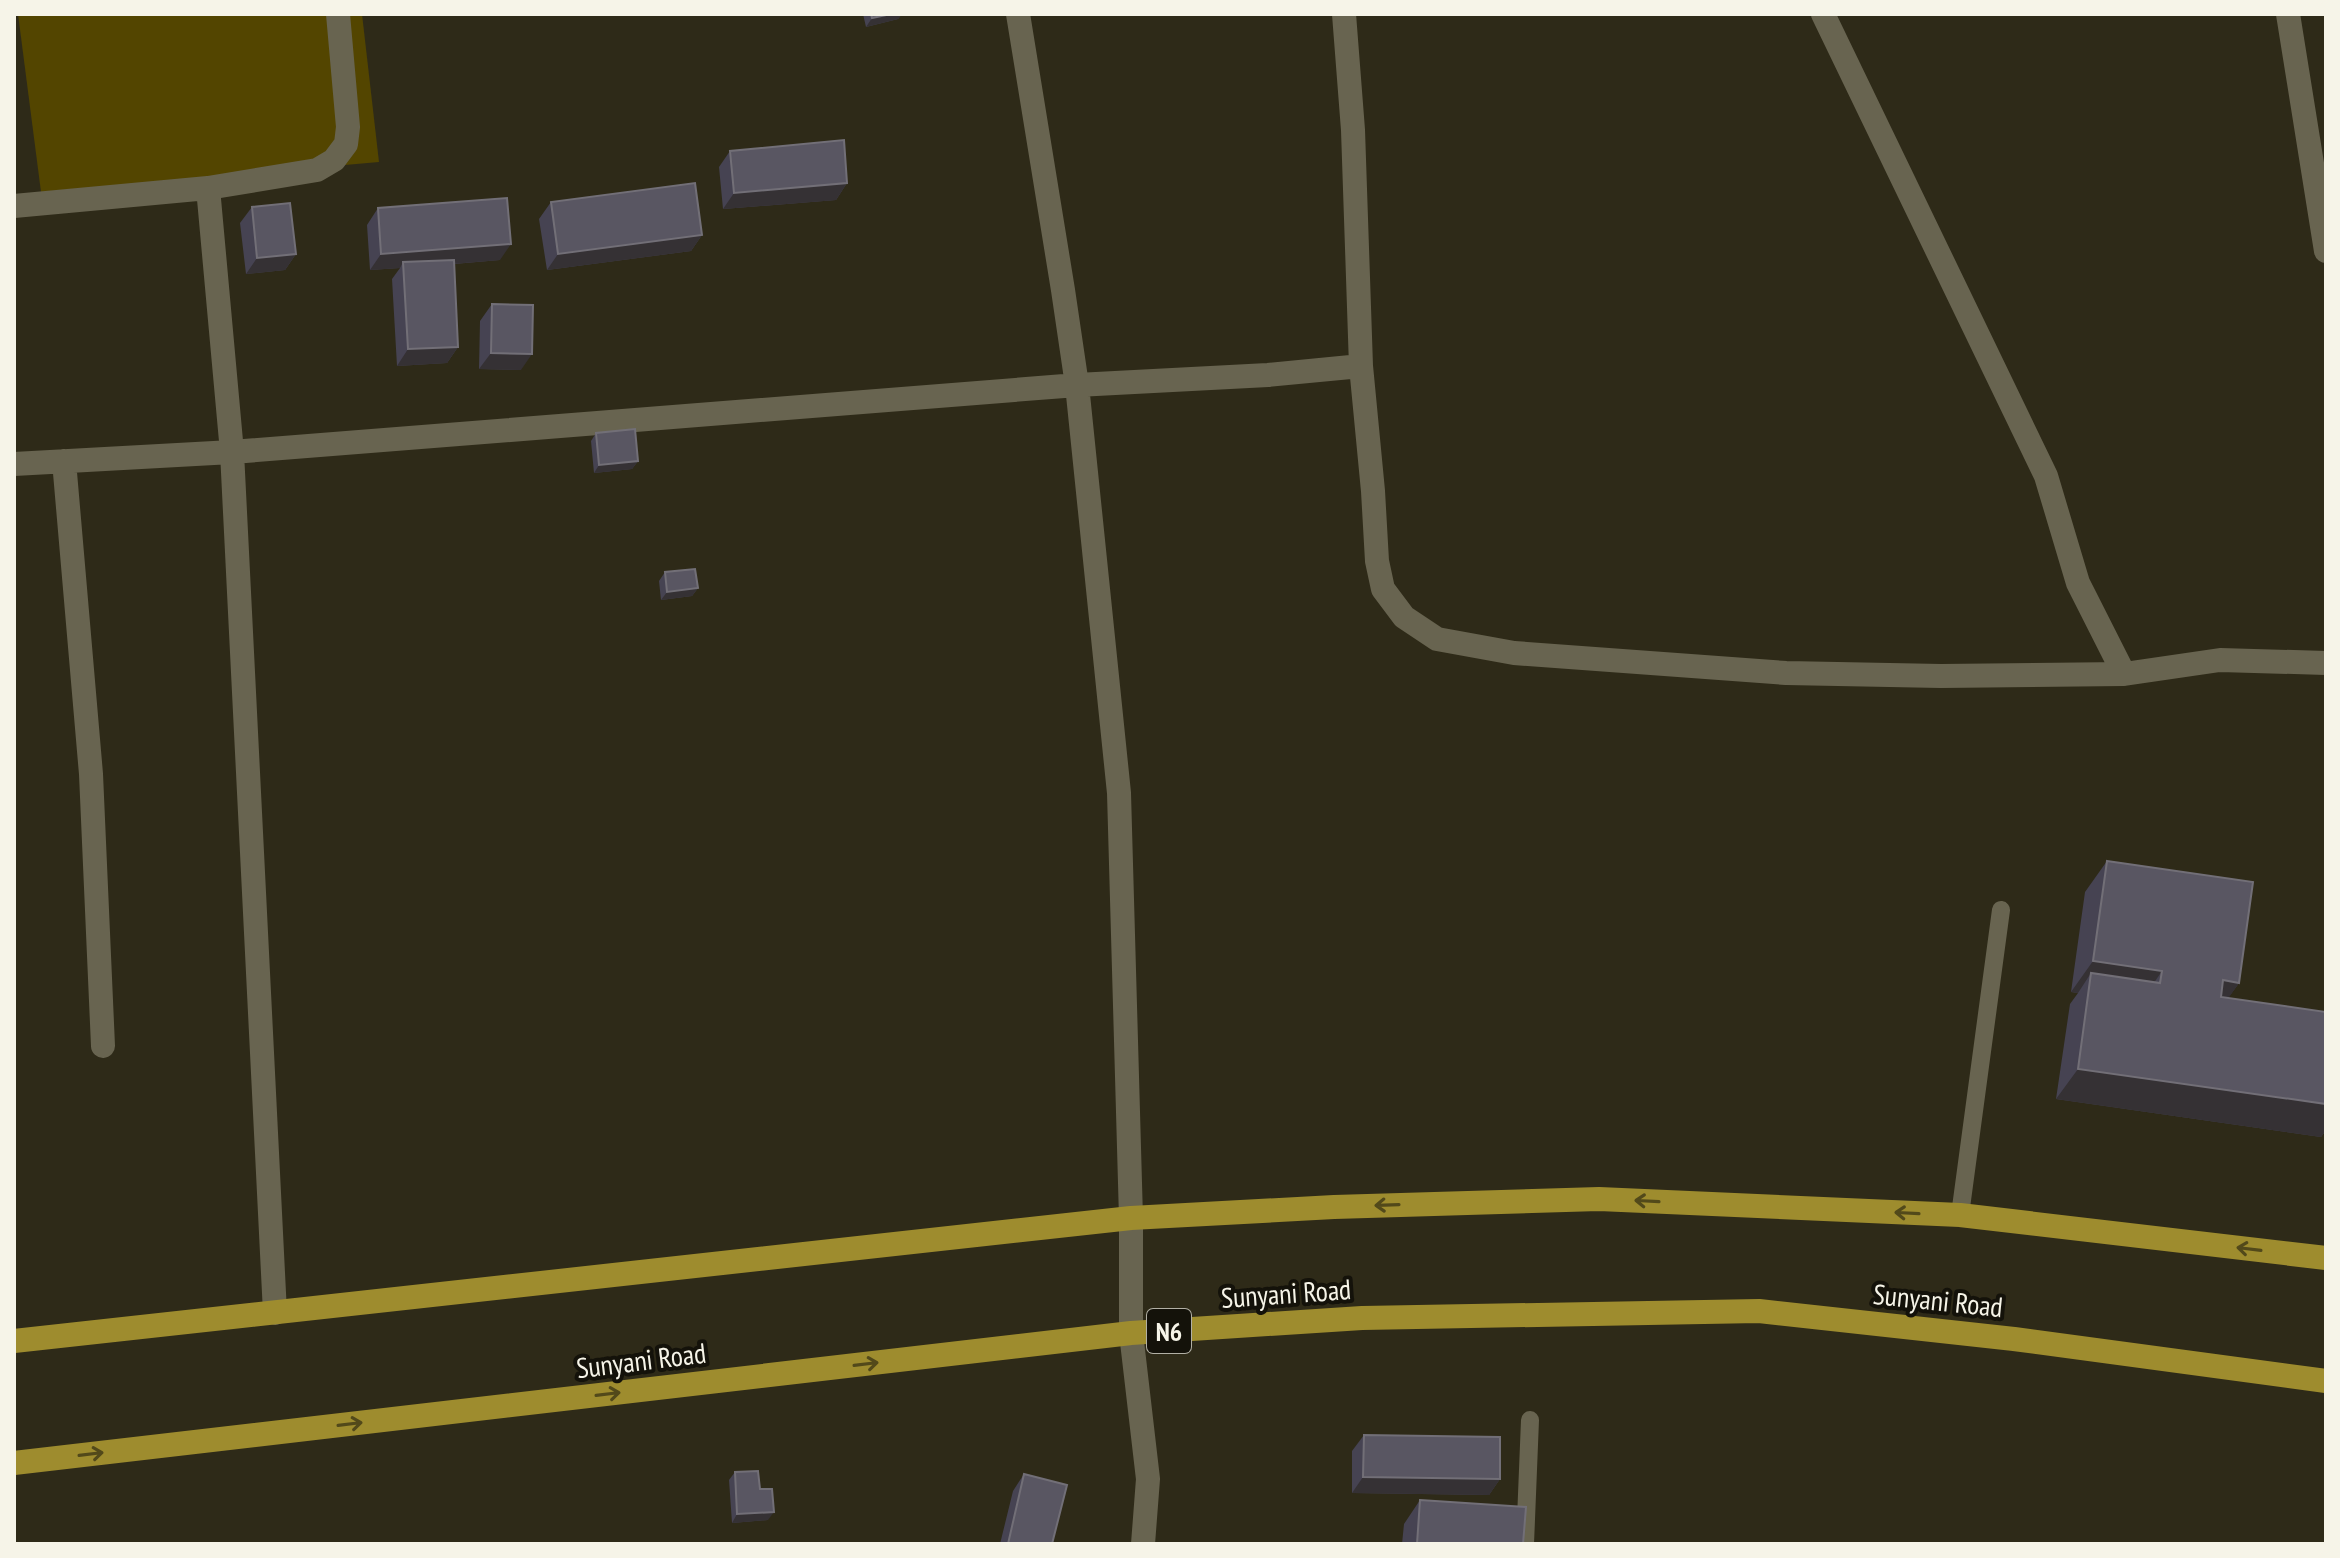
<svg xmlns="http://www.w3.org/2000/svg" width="2340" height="1558" viewBox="0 0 2340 1558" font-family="'PT Sans Narrow',sans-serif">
	<rect width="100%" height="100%" fill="#2e2a18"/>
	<path fill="#534500" d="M18,14H362L379,162L41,192Z"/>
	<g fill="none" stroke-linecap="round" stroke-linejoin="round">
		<path stroke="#686450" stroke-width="18" d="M1960,1215L2001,910
			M1525,1544L1530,1420"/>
		<path stroke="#686450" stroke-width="24" d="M1018,14L1063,290L1077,385L1119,793L1131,1218V1333L1148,1479L1143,1544
			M1344,14L1353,130L1361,366L1373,491L1377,561L1383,589L1404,617L1437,639L1514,653L1786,673L1941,676L2124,674L2220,660L2326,663
			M1823,14L2046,476L2078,583L2124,674
			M2288,14L2326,251
			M208,188L232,452L275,1313
			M14,206L208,188L317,170L334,160L346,144L348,127L338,14
			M64,461L91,774L103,1046
			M14,464L232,452L1077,385L1268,375L1361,366"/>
		<path stroke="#9e8c2e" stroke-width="24" d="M14,1341L1131,1218L1334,1207L1599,1199L1960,1215L2326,1258
			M14,1463L1131,1333L1362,1318L1759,1311L2014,1339L2326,1381"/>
	</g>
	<path fill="#464352" d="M863,14H902L898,19L866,27Z
		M730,151L847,183L836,200L723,209L719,167Z
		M551,202L702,235L691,251L547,270L539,219Z
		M252,207L296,254L285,270L246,274L240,223Z
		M378,208L500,260L454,264L458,347L447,363L397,366L392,279L400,268L370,270L367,225Z
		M492,304L521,370L479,369L480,321Z
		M596,433L638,461L632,469L594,473L591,441Z
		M665,572L698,588L692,596L661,600L659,581Z
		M2107,861L2239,983L2228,998L2326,1012V1130L2321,1137L2056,1099L2070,1004L2078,993L2071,992L2085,892Z
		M1364,1435L1500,1479L1489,1495L1352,1493V1451Z
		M735,1472L760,1489L768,1520L732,1523L729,1480Z
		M1024,1474L1052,1544H1000L1013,1491Z
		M1420,1500L1523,1544H1402L1404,1524Z"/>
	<path fill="#353134" d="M891,14H902L898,19L866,27L872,18Z
		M847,183L836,200L723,209L734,193Z
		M702,235L691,251L547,270L558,254Z
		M511,244L500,260L404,268L403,262L400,268L370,270L381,254Z
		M296,254L285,270L246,274L257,258Z
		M458,347L447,363L397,366L408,349Z
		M491,353L532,354L521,370L479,369Z
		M638,461L632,469L594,473L599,465Z
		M698,588L692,596L661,600L667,592Z
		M2093,961L2162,971L2141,1002L2091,973L2078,993L2071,992Z
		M2223,980L2239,983L2218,1013Z
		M2078,1069L2326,1104V1130L2321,1137L2056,1099Z
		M1363,1477L1500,1479L1489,1495L1352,1493Z
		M774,1512L768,1520L732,1523L737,1514Z"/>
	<path fill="#595662" stroke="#726f77" stroke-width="2" d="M871,14H891L872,18Z
		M844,140L847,183L734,193L730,151Z
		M695,183L702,235L558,254L551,202Z
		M507,198L511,244L381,254L378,208Z
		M290,203L296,254L257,258L252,207Z
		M454,260L458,347L408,349L403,262Z
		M492,304L533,305L532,354L491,353Z
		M635,429L638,461L599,465L596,433Z
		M695,569L698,588L667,592L665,572Z
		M2107,861L2253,882L2239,983L2223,980L2221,997L2326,1012V1104L2078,1069L2091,973L2160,983L2162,971L2093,961Z
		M1364,1435L1500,1437V1479L1363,1477Z
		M758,1471L760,1489H772L774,1512L737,1514L735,1472Z
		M1024,1474L1067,1485L1052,1544H1008Z
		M1420,1500L1526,1507L1523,1544H1417Z"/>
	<defs><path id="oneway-shaft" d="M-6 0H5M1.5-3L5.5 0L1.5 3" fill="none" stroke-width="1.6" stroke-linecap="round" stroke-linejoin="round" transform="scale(2)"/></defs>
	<g stroke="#52491a">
		<use href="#oneway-shaft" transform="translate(1647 1201) rotate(-177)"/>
		<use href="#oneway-shaft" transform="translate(1387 1205) rotate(178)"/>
		<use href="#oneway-shaft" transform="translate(1907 1213) rotate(-177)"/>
		<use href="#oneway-shaft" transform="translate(2249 1249) rotate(-173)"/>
		<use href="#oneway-shaft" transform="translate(866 1364) rotate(-7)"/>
		<use href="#oneway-shaft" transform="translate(608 1394) rotate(-7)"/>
		<use href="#oneway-shaft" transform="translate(350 1424) rotate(-7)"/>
		<use href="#oneway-shaft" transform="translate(91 1454) rotate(-7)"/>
	</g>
	<g text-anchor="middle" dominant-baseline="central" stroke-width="8" stroke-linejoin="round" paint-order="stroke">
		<rect fill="#14120a" stroke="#b2b0a5" stroke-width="2" x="1147" y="1309" width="44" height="44" rx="6"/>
		<g font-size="26" font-weight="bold" fill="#f6f4e8">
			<text x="1169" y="1331">N6</text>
		</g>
		<g font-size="28" fill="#f6f4e8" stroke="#14120a">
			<text transform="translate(1286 1293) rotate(-4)">Sunyani Road</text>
			<text transform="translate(1938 1300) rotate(6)">Sunyani Road</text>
			<text transform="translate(641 1360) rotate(-7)">Sunyani Road</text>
		</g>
	</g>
	<rect width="2340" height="1558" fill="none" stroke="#f6f4e8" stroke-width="32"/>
</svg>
